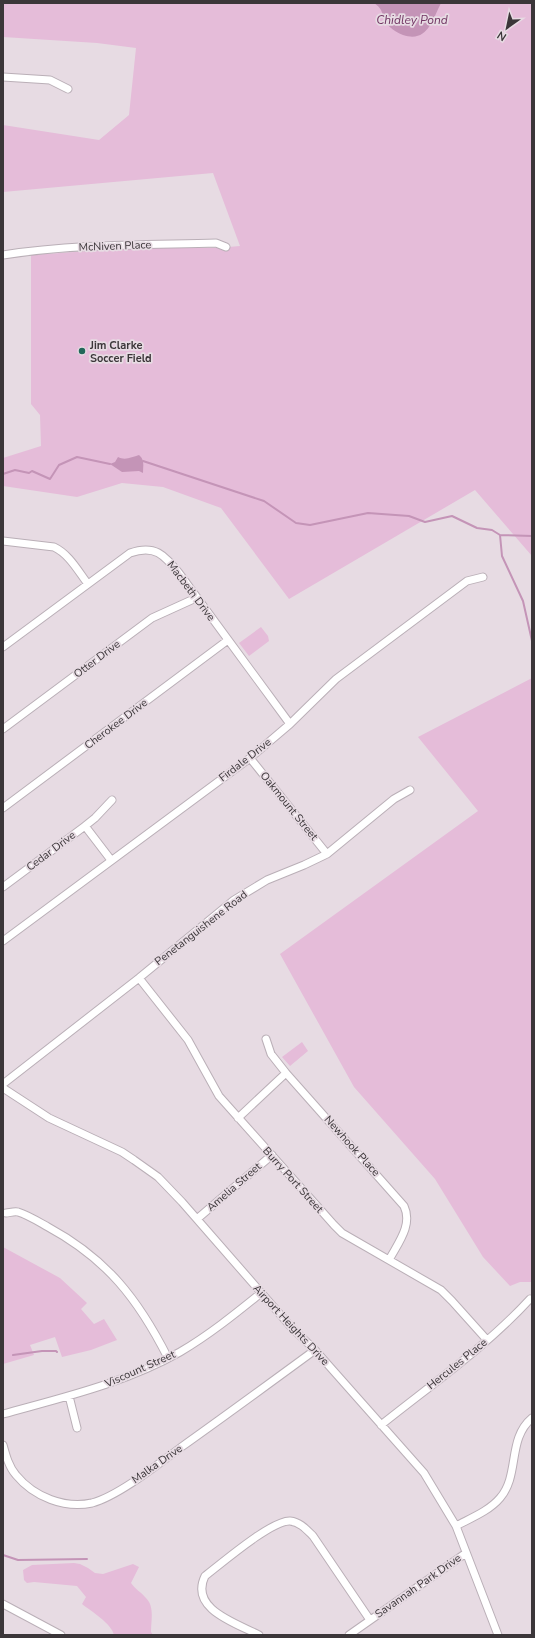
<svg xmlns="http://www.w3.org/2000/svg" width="535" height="1638" viewBox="0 0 535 1638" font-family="'Nunito Sans',sans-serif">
	<rect width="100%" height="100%" fill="#e7dbe3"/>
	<path fill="#e5bcd9" d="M3,3H532V556L475,490L289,599L221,508L163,487L122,483L77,497L3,486V458L41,446L40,415L31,404V255L133,248H217L240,246L213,173L3,192V125L99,140L129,115L136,48L97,43L3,37Z
		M261,627L268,636L269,641L249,656L239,643Z
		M532,678V1282H520L510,1286L483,1257L435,1179L354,1087L280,954L478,811L418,737Z
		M302,1042L308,1051L290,1066L282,1057Z
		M3,1247L60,1278L87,1303L81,1309L94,1324L104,1319L117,1340L91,1350L62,1357L55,1337L30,1345L34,1355L3,1364Z
		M74,1563L80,1564L88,1568L95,1573L103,1574L133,1564L139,1567L131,1583C135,1589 141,1592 145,1597C155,1606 151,1619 151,1632L153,1635H114C112,1624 91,1611 82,1604L86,1597L77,1586L34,1582L27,1583L24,1580L23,1570L32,1565Z"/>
	<path fill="#c494b7" d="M374,3H441C432,21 427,43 403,35C397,33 388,27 385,21C381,13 384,10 374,3Z
		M139,455C145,460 143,466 143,473L139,471L122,472L110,464L115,462L118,457C125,461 132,457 139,455Z"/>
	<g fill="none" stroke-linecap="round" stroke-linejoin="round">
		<path stroke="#c494b7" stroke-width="2" d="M143,461L264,501L296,523L310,525L368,513L409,516L425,522L452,516L477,528L492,530L500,535L532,536
			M3,474L15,470L29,473L32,471L50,479L59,465L77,457L110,464
			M500,535L502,556L523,601L532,641
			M13,1355L42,1351H56L57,1352
			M3,1555L18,1560L87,1559"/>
		<g stroke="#baafb7" stroke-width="9">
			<path id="minor" d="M3,77L50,80L68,89
				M3,255C73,244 145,245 216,243L226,247
				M3,541L54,547C69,554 78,571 88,584
				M3,647L130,553C155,544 164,555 179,573L290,724
				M3,729L152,618L196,598
				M250,758L327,854
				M3,808L228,640
				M85,826L95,818L112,800
				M3,887L85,826L111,860
				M3,941L250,758L290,724L336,679L467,581L483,577
				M139,978L188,1040L219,1096L227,1105L334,1225L342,1233L441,1290L452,1301L487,1340
				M266,1039L271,1054L286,1073L404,1206C413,1225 398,1243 389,1260
				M3,1084L139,978L234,900L267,880L304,865L327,854L394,799L410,790
				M3,1088L49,1118L122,1152L134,1160L158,1177L182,1202L292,1328L315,1350L424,1473L456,1526L498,1635
				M238,1118L286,1073
				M6,1213C9,1213 14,1211 18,1212C28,1215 39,1222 48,1227C107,1259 138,1299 168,1358
				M197,1219L272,1155
				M69,1396L77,1428
				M3,1414C64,1397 125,1383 180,1352C209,1335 235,1314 261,1293
				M381,1425C431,1385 487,1346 530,1299
				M3,1445C6,1456 9,1467 16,1475C34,1497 65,1509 92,1503C118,1496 157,1465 180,1448C225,1416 270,1383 315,1350
				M456,1526C471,1518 489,1511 500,1498C520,1475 507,1439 532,1418
				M3,1604L61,1635
				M259,1635C236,1623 189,1609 205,1576C222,1563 272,1520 290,1521C300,1522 306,1529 313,1536L370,1620
				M349,1635L466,1553"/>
		</g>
		<use href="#minor" stroke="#fff" stroke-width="7"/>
	</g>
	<circle fill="#216759" stroke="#e7dbe3" stroke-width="1.5" cx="82" cy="351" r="4"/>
	<g text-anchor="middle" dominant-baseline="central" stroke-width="3.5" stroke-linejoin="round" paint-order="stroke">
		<g font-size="11" fill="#3b3639" stroke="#e7dbe3">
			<text transform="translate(115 246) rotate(-2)">McNiven Place</text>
			<text transform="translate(191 591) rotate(53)">Macbeth Drive</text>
			<text transform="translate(97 659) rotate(-37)">Otter Drive</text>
			<text transform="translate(116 724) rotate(-37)">Cherokee Drive</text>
			<text transform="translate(245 760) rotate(-38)">Firdale Drive</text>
			<text transform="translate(289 806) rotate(51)">Oakmount Street</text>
			<text transform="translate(51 851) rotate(-37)">Cedar Drive</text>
			<text transform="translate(201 928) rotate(-38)">Penetanguishene Road</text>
			<text transform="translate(352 1146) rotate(48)">Newhook Place</text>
			<text transform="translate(293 1180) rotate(48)">Burry Port Street</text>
			<text transform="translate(234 1187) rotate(-41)">Amelia Street</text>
			<text transform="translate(291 1325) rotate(47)">Airport Heights Drive</text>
			<text transform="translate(457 1364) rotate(-39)">Hercules Place</text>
			<text transform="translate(140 1369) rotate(-24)">Viscount Street</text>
			<text transform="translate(157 1464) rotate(-35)">Malka Drive</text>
			<text transform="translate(418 1586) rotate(-35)">Savannah Park Drive</text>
		</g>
		<g font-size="11" font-weight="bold" fill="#3b3639" stroke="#e7dbe3" text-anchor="start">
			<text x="90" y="345">Jim Clarke<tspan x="90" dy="13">Soccer Field</tspan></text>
		</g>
		<g font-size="12" font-style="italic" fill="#723764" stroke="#e7dbe3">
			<text x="412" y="20">Chidley Pond</text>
		</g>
	</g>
	<rect width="535" height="1638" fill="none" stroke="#3b3639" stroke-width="8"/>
	<g transform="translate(507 28) rotate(213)" stroke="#e7dbe3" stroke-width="3" paint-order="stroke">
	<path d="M0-3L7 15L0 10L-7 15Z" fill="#3b3639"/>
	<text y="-6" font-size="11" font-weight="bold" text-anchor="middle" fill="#3b3639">N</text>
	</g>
</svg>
